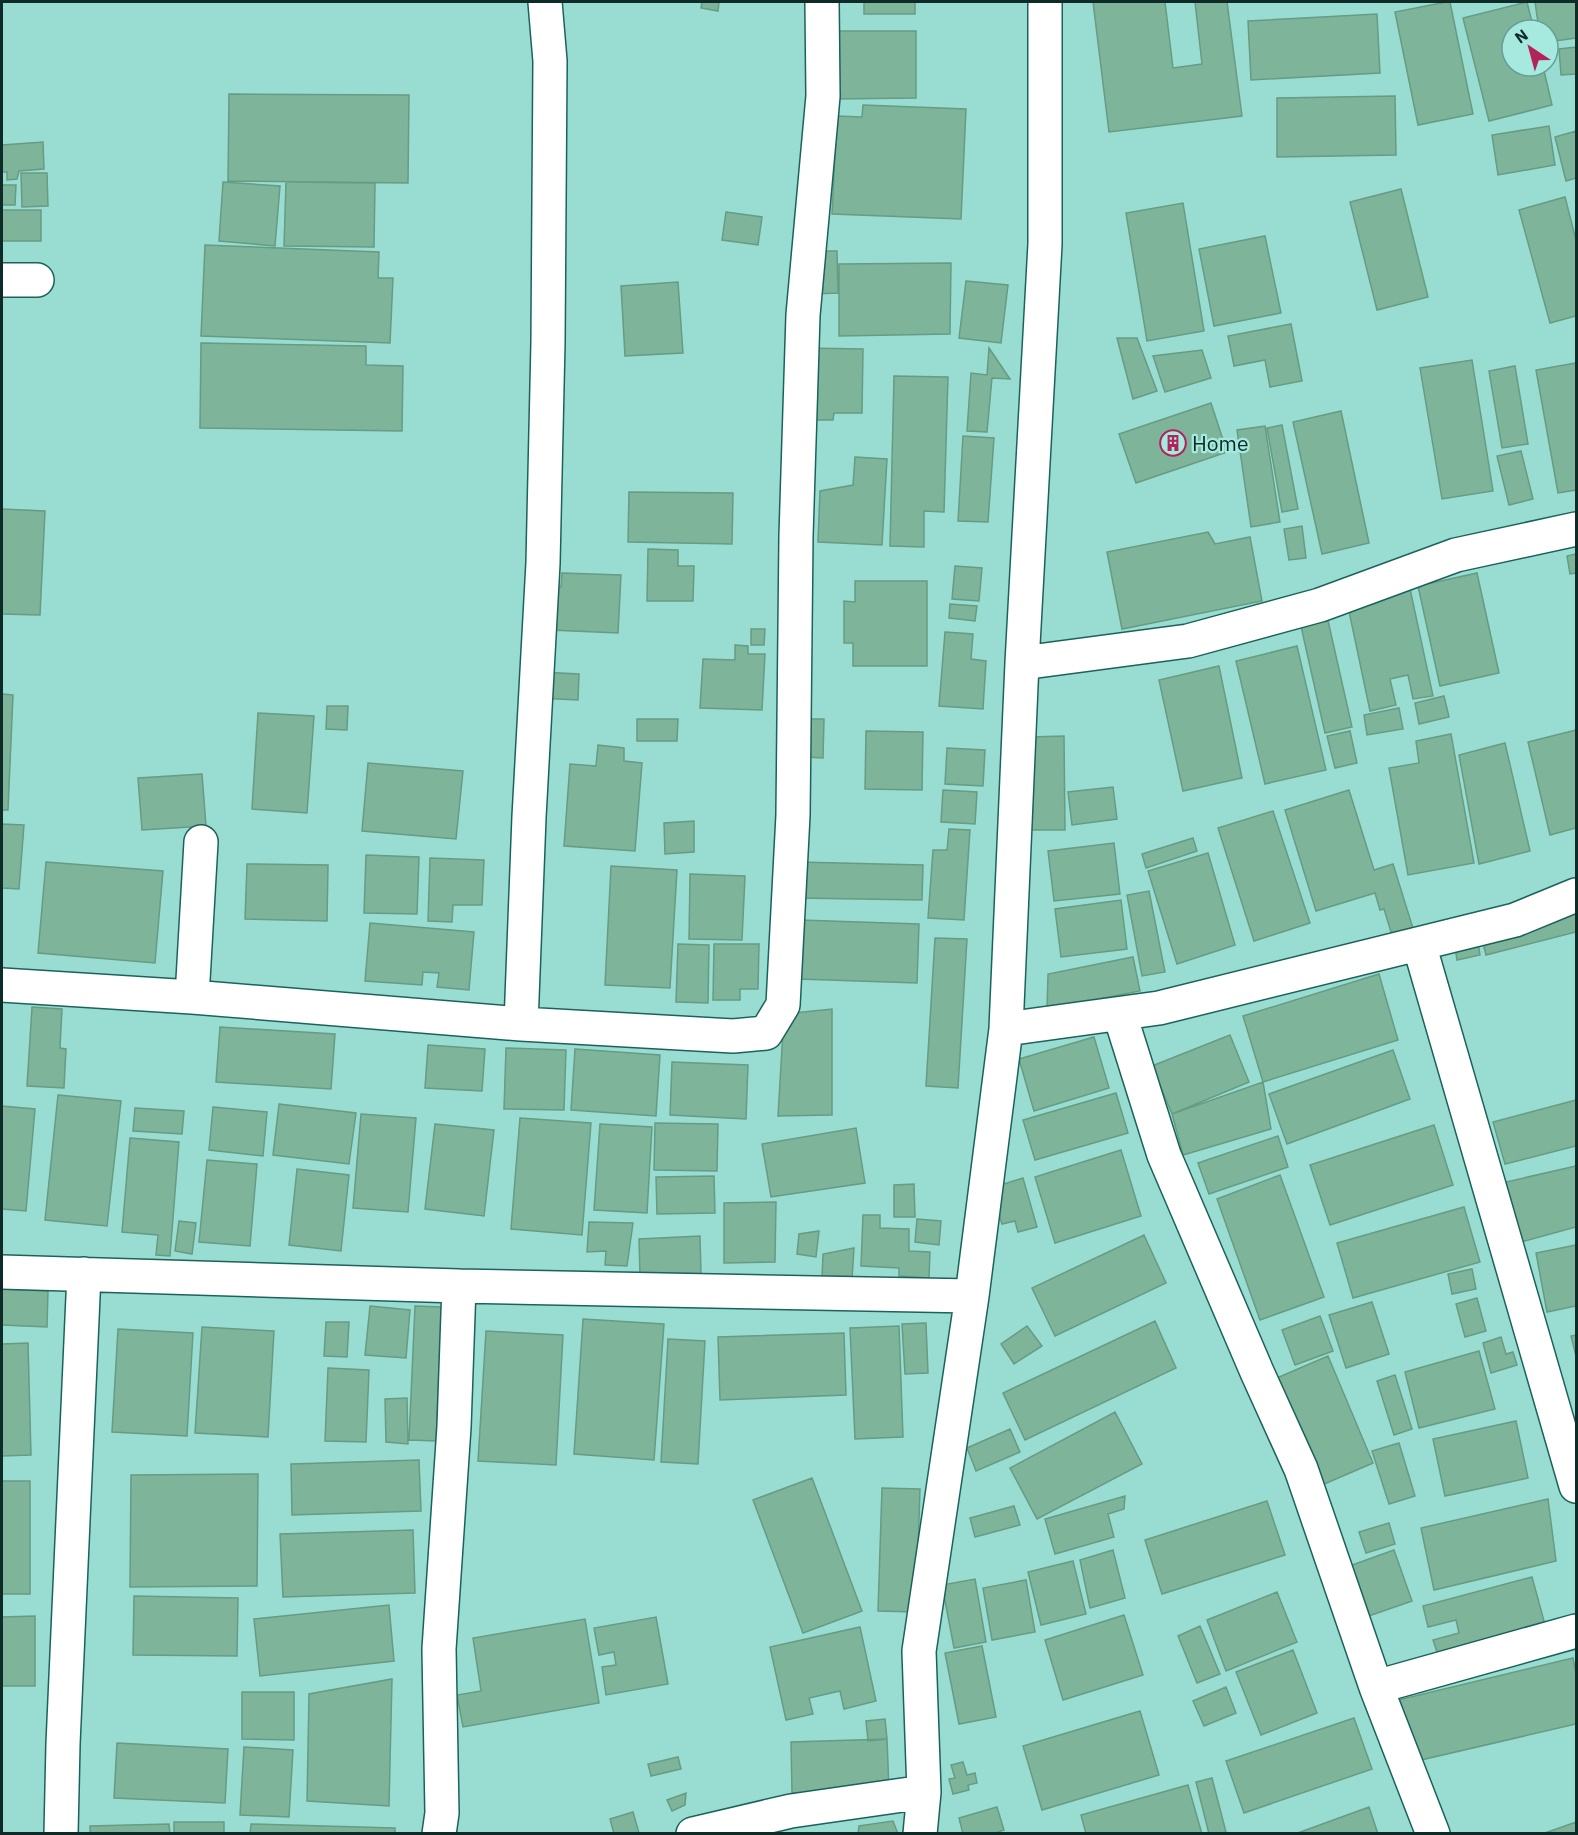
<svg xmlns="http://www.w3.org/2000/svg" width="1578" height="1835" viewBox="0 0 1578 1835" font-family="'IBM Plex Sans',sans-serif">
	<rect width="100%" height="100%" fill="#99ddd2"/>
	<path fill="#7db49a" stroke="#659c83" stroke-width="1.5" d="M702,2H719L718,11L701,8Z
		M864,2H915V14H864Z
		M1093,2H1165L1173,68L1202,64L1195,2H1227L1242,116L1109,132Z
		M1446,2H1450L1473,114L1418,125L1395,12Z
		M1527,2L1534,30H1512V66H1543L1552,105L1489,121L1463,18Z
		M1535,2H1576V38L1548,42V30H1539Z
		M1377,14L1380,73L1251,80L1248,21Z
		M835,31H916V98L835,99Z
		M1576,47V74L1561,75L1559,49Z
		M229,94L409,95L408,183L228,181Z
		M1395,96L1396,155L1277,157V98Z
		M863,105L966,109L961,219L832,214L837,116L862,117Z
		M1549,126L1555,165L1498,175L1492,135Z
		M1576,131V178L1566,181L1555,137Z
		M43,142L44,169L19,171L17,179L7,180V172H2V145Z
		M21,173H47L48,206L22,207Z
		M223,182L280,186L275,246L219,241Z
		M286,182L375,183L374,247L284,246Z
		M2,185H16L15,205H2Z
		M1401,189L1428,297L1377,310L1350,202Z
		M1565,197L1576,240V316L1550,323L1519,210Z
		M1183,203L1204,331L1147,341L1126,213Z
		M2,210H41V241H2Z
		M726,212L762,217L758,245L722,240Z
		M1265,236L1281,313L1214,326L1199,249Z
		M205,245L379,252L378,278H393L390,343L201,336Z
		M811,251H837L838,293L811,294Z
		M951,263L950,334L839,336V264Z
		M966,281L1008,285L1001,343L959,338Z
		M678,282L683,353L625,356L621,286Z
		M1291,324L1302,381L1270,387L1265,360L1234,366L1228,336Z
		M1117,338H1137L1157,391L1133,399Z
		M201,343L366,346V365L403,366L402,431L200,428Z
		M806,348L863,349L862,413H834L833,420H806Z
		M989,348L1010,379L992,378L987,432L967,431L971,373L987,375Z
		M1202,350L1211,378L1165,392L1153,356Z
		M1472,360L1493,491L1442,499L1420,368Z
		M1576,363V490L1558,493L1536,370Z
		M1515,366L1528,444L1502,448L1489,371Z
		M894,376L948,377L944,512L924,511V547L890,546Z
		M1211,403L1227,452L1136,483L1119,434Z
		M1341,411L1369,543L1322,554L1293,422Z
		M1282,425L1298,509L1282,512L1267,428Z
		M1265,426L1280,522L1251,527L1237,430Z
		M963,436L994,438L988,522L958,521Z
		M1521,451L1533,499L1509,505L1497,456Z
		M855,457L887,459L882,545L818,542L820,491L853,485Z
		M629,492L733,493L732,544L628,542Z
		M2,509L45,511L40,615L2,614Z
		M1302,526L1306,558L1289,560L1284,529Z
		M1208,532L1215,544L1250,537L1262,601L1122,629L1107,552Z
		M648,549L678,550V566H694L693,601H647Z
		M1576,554V573L1570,574L1567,556Z
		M955,566L982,568L979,601L952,599Z
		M562,573L621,575L618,633L550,630L552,586L561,587Z
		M1477,573L1499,673L1440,686L1418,586Z
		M855,581H927V666H853V643H844V601L855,602Z
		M1409,584L1433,696L1413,699L1408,675L1390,679L1396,705L1370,711L1346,597Z
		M950,604L977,606L975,621L949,618Z
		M1327,616L1352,727L1325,733L1300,622Z
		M751,629H765L764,645H751Z
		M945,632L973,634L971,659L986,661L983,709L939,706Z
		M735,645L748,646V654H765L762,710L700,708L703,659L735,660Z
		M1297,646L1326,770L1265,784L1236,661Z
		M1219,666L1242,778L1183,791L1159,680Z
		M541,672L579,674L578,700L539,698Z
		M2,694L13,695L8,810H2Z
		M1444,696L1449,717L1419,724L1415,703Z
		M327,706H348L347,730L326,729Z
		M1399,708L1403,729L1367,735L1364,715Z
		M258,713L314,716L307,813L252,809Z
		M637,719H678L677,741H637Z
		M805,719H824L823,758L804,757Z
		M1576,730V828L1550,835L1528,742Z
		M866,731L923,732L922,790L865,789Z
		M1350,731L1357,763L1335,768L1327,736Z
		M1451,734L1474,863L1408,875L1389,768L1419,763L1416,741Z
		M1064,736L1065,830H1031L1030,737Z
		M1505,743L1530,851L1479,864L1459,755Z
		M598,745L624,748V761L642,763L635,851L564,846L570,764L596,766Z
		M947,748L985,750L983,786L945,784Z
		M368,763L463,771L456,839L362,831Z
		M202,774L206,826L142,830L138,778Z
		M1113,787L1117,819L1072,825L1068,792Z
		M943,790L977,792L975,824L941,822Z
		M1349,790L1374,870L1393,864L1416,938L1395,945L1384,909L1380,910L1375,893L1316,911L1285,810Z
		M1273,811L1310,923L1254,941L1218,828Z
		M694,821V852L665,854L664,823Z
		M2,824L24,825L19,889L2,888Z
		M949,829L970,830L964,920L928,918L933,850H947Z
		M1193,838L1197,851L1146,868L1142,854Z
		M1114,843L1120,894L1054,901L1048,851Z
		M1208,853L1235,945L1177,964L1148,871Z
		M366,855L419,857L417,914L364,913Z
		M430,858L484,860L482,905H453L452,922L428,921Z
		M46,862L163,871L155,963L38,953Z
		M798,862L923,865L922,900L797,898Z
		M247,864L328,865L327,921L245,919Z
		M611,866L677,870L670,988L605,985Z
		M690,874L745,876L742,940L689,939Z
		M1149,891L1165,972L1142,976L1127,895Z
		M1121,900L1127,949L1061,957L1055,909Z
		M1576,907V932L1486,955L1480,931Z
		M800,920L919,924L917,983L798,979Z
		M370,923L474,932L469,990L437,987L439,973L423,972L422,985L365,981Z
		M935,938L967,939L958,1088L926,1086Z
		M1478,942L1480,955L1457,960L1455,947Z
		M678,944L709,945L708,1003L676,1002Z
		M714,944H759L758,989H740V1000H713Z
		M1133,957L1140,991L1047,1009L1048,974Z
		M1379,974L1398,1040L1263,1082L1243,1016Z
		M32,1007L62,1009L60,1048L66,1049L64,1088L27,1086Z
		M832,1009V1115L778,1116L784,1014Z
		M220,1027L335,1034L331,1089L216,1082Z
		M1230,1035L1249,1082L1172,1114L1152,1066Z
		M1094,1037L1109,1088L1034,1111L1019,1059Z
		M428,1045L485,1049L482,1091L425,1088Z
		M506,1048L566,1050L564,1110L504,1109Z
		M575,1049L660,1055L656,1116L571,1110Z
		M1393,1050L1410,1099L1287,1144L1269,1094Z
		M672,1062L748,1065L746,1119L670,1115Z
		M1263,1082L1271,1129L1183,1155L1172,1114Z
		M1116,1093L1128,1133L1035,1160L1023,1120Z
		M58,1095L121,1101L107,1226L45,1220Z
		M1576,1100V1146L1505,1164L1493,1122Z
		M279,1104L356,1113L349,1164L273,1155Z
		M2,1106L35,1109L26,1211L2,1209Z
		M213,1107L267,1112L263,1156L209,1150Z
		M135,1108L184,1111L182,1134L133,1131Z
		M361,1114L416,1118L408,1212L353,1208Z
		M520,1118L591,1123L582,1235L511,1229Z
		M655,1123L718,1124L717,1171L654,1170Z
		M435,1124L494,1130L484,1216L425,1209Z
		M600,1124L652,1127L647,1213L594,1210Z
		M1434,1125L1453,1185L1330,1225L1310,1165Z
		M856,1128L865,1183L771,1197L762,1144Z
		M1278,1136L1288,1167L1209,1194L1198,1163Z
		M130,1138L179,1142L170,1256L156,1255L158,1235L122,1232Z
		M1121,1150L1141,1216L1055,1243L1035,1177Z
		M207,1160L257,1164L250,1246L199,1242Z
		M1576,1166V1227L1521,1242L1506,1182Z
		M297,1169L349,1175L341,1251L289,1245Z
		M1280,1175L1324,1297L1260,1320L1217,1199Z
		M714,1176L715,1213L657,1214L656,1177Z
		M1023,1178L1037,1227L1018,1232L1015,1221L1002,1224L991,1188Z
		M914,1184L915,1217H894V1185Z
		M776,1202L775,1262L724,1263V1203Z
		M1464,1207L1480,1262L1353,1298L1337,1243Z
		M863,1215H880V1228L909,1229V1251L930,1252L929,1278L899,1276V1268L861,1266Z
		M917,1219L941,1221L939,1245L915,1242Z
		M179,1221L196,1223L192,1254L175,1251Z
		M589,1222L633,1223L627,1266L605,1265L606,1251L587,1252Z
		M819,1231L816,1257L797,1254L799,1234Z
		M1144,1235L1166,1283L1055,1336L1032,1288Z
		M700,1236L701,1274L640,1276L639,1239Z
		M1576,1245V1306L1547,1312L1536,1253Z
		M854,1248L852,1279L822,1278L823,1254Z
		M1472,1269L1476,1289L1452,1294L1448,1274Z
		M2,1289L48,1291L47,1327L2,1325Z
		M1477,1298L1486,1331L1465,1337L1456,1304Z
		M1372,1302L1389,1354L1346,1368L1329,1315Z
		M370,1306L410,1310L406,1358L365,1355Z
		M415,1306L442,1307L436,1441L409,1440Z
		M1320,1316L1333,1351L1295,1365L1282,1330Z
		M583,1319L664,1324L654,1460L574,1454Z
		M1155,1321L1176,1368L1025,1440L1003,1393Z
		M326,1322H349L347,1357L324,1356Z
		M926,1323L928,1373L905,1374L902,1324Z
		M899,1326L903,1437L855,1439L850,1328Z
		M1027,1326L1042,1346L1014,1364L1001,1344Z
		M202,1327L274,1331L268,1437L195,1433Z
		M118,1329L193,1333L187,1436L112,1432Z
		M486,1331L563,1335L556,1465L478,1461Z
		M844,1333L846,1395L720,1400L718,1337Z
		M1576,1335V1356L1571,1336Z
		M1501,1337L1506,1354L1513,1352L1517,1365L1491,1373L1483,1343Z
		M668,1339L705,1341L698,1464L661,1462Z
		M28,1343L31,1455L2,1456V1344Z
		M1479,1351L1495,1409L1419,1428L1405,1372Z
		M1328,1356L1373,1463L1322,1485L1277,1378Z
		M328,1368L369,1370L366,1442L325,1441Z
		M1395,1375L1412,1429L1394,1435L1377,1381Z
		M407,1398L408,1444L386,1442L385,1399Z
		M1115,1412L1142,1464L1037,1519L1010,1468Z
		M1516,1421L1528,1478L1445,1496L1433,1439Z
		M1010,1429L1020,1452L976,1471L967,1448Z
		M1399,1443L1415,1496L1389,1504L1372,1451Z
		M419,1460L421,1511L292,1515L291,1464Z
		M258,1474L257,1586L130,1587L131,1475Z
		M812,1478L862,1611L803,1633L753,1500Z
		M2,1481H30V1594H2Z
		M882,1488L920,1489L916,1612L878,1611Z
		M1125,1496L1124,1509L1108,1514L1114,1537L1055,1554L1045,1519Z
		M1548,1499L1556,1561L1434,1590L1421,1528Z
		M1267,1501L1285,1555L1162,1594L1145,1540Z
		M1014,1506L1020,1525L975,1537L970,1518Z
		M1389,1523L1395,1544L1366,1553L1359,1532Z
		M413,1530L415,1593L283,1597L280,1534Z
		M1113,1550L1125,1598L1090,1608L1080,1560Z
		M1394,1550L1412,1601L1360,1619L1341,1569Z
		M1073,1561L1086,1614L1041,1625L1028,1572Z
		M1532,1577L1547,1632L1440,1661L1433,1640L1459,1633L1456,1620L1428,1627L1423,1606Z
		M975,1579L986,1642L954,1648L942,1585Z
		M1026,1580L1035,1632L992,1640L983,1588Z
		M1277,1592L1297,1642L1226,1671L1207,1620Z
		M134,1596L238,1598L237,1656L133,1655Z
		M389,1605L394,1661L260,1676L254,1619Z
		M1124,1615L1143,1675L1063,1700L1045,1640Z
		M35,1616V1686H2V1617Z
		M656,1617L668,1684L606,1695L602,1667L616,1665L614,1652L599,1655L594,1628Z
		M585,1619L599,1703L463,1727L457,1695L481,1691L473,1638Z
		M1200,1626L1220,1674L1197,1683L1178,1636Z
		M860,1627L876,1701L844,1709L840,1691L809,1698L813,1714L786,1720L770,1647Z
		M982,1646L996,1717L959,1724L945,1653Z
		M1293,1650L1317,1713L1261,1735L1236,1672Z
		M1573,1658L1576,1673V1724L1408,1763L1394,1701Z
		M392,1679L389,1806L307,1801L309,1694Z
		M1226,1687L1236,1713L1204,1726L1193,1701Z
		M242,1692H294V1740L242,1739Z
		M1140,1711L1159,1775L1042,1810L1023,1746Z
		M1354,1718L1372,1769L1244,1813L1226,1761Z
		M885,1719L887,1739L868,1741L866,1721Z
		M887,1739L889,1790L792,1793L791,1742Z
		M117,1743L228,1749L225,1803L114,1798Z
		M244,1747L293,1750L289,1817L240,1815Z
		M678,1757L681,1769L651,1776L648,1764Z
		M963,1762L967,1775L975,1773L977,1783L968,1785L969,1790L953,1794L949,1779L955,1778L951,1765Z
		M1212,1778L1226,1832L1219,1834H1209L1196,1782Z
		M1188,1785L1202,1834H1086L1081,1815Z
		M686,1793L685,1805L672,1811L667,1800Z
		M997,1807L1004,1830L992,1834H963L959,1818Z
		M1369,1807L1378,1834H1295Z
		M633,1812L639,1833L614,1834L610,1819Z
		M893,1821L898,1834H858L859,1826Z
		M174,1822H224V1834H174Z
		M1576,1822V1834H1542Z
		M169,1824L170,1834H90V1826Z
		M251,1824L395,1828V1834H250Z"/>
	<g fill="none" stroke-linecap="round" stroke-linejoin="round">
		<g stroke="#1b635a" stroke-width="36">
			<path id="minor" d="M2,280H37
				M1022,663L1188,641L1320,605L1456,555L1576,529
				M1419,944L1576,1486
				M2,985L192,997L521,1024L733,1036L766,1033L783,1005L793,815L796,536L803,315L823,96L822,2
				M192,997L201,842
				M1120,1015L1164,1155L1257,1372L1301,1469L1376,1687L1433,1834
				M521,1024L529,817L543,563L548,342L550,61L545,2
				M1006,1029L1159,1008L1515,920L1576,895
				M2,1272L459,1286L972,1296
				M1376,1687L1576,1631
				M61,1834L63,1744L84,1274
				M439,1834L442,1813L439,1649L454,1427L459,1286
				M693,1834L791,1811L924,1792
				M920,1834L924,1792L919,1651L972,1296L1006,1029L1022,663L1045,244V2"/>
		</g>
		<use href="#minor" stroke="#fff" stroke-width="33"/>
	</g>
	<defs>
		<g id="building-ring" transform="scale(1.35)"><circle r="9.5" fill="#a6eadf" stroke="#b1235a" stroke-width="1.5"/><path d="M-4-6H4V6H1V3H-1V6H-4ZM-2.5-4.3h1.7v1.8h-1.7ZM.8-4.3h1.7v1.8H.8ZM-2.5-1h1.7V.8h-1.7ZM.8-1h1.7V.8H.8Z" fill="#b1235a"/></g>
	</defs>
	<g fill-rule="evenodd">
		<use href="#building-ring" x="1173" y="443"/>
	</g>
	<g text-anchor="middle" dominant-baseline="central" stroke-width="4.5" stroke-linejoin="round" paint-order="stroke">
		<g font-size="21" fill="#0e2b27" stroke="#a6eadf" text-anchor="start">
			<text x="1192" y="443">Home</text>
		</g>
	</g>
	<rect width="1578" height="1835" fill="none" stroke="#0e2b27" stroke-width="6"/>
	<g transform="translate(1530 48) rotate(324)"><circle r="28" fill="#a6eadf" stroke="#699e95" stroke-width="1.5"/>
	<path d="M0-4.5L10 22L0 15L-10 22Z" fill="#b1235a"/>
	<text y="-9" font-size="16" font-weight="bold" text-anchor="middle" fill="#0e2b27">N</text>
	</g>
</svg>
